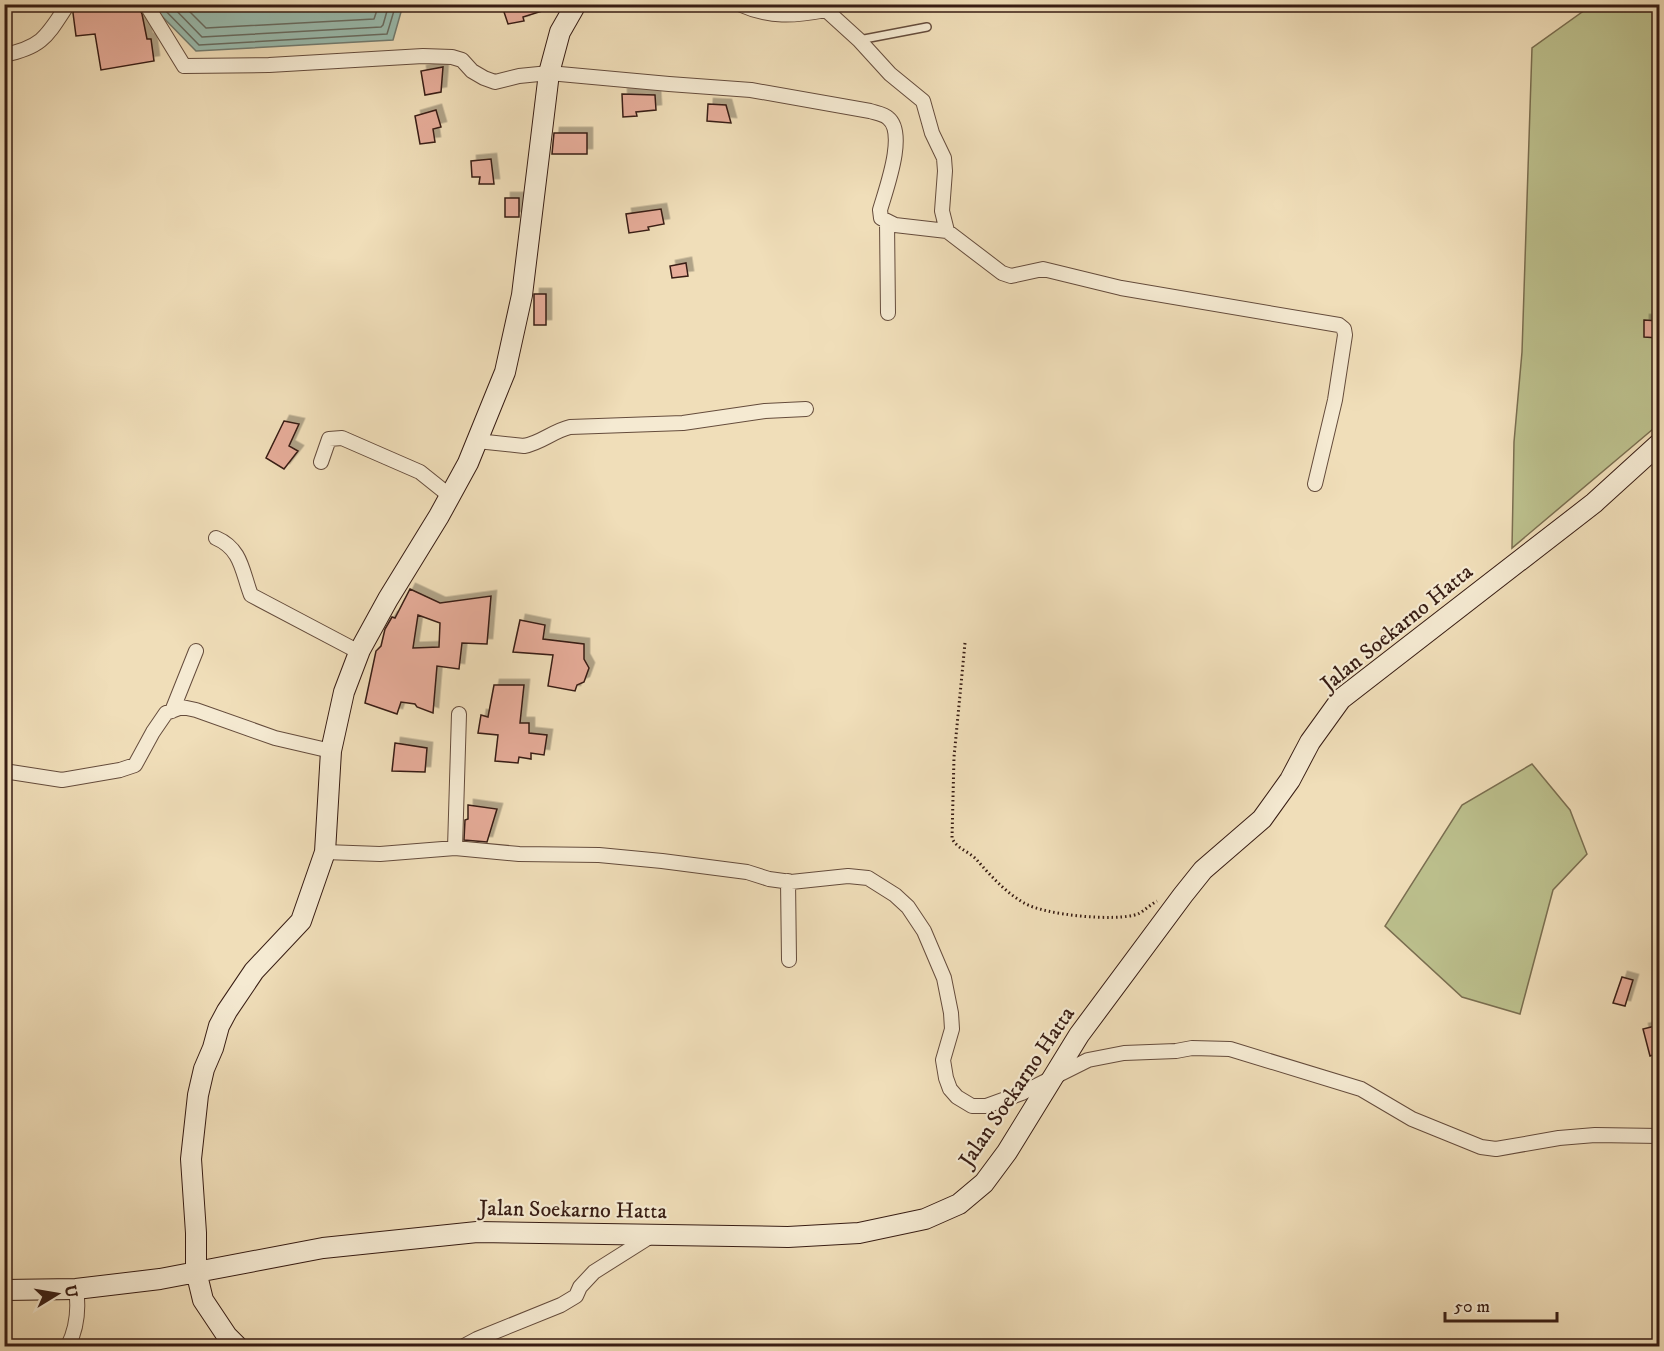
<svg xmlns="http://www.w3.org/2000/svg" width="1664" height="1351" viewBox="0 0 1664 1351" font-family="'IM FELL DW Pica',serif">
	<defs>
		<filter id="shadow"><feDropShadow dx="5.5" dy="-5.5" stdDeviation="0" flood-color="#0004"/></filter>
	</defs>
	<rect width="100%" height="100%" fill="#f0deb9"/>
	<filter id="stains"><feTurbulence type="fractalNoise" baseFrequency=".00333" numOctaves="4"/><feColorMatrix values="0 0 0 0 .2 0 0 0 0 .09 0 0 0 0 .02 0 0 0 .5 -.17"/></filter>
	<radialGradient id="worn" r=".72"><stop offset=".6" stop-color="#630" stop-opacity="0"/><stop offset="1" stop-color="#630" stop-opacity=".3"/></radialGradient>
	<path fill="#bcc08d" stroke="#7a6e50" stroke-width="1.5" d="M1592,5H1659V424L1512,548L1514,442L1522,352L1532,48Z
		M1532,764L1570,810L1587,854L1553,890L1520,1014L1462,997L1385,926L1462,805Z"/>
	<path fill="#9abcaf" stroke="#727c71" stroke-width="1.5" d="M151,5H403L393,40L196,51Z"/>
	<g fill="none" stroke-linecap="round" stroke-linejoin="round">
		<path stroke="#686c61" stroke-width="1.5" d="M159,4L199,45L387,34L396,4
			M170,4L202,37L381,27L383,25L389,4
			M182,4L206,28L374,19L379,4"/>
	</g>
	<path fill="#e6ac99" stroke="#371c13" stroke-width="1.5" fill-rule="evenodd" filter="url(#shadow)" d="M97,4H137L142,14L147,39H151L154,61L101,70L95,34L76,36L73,13L76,7Z
		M520,4H555V7L523,17L524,21L508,24L503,9Z
		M443,67L441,92L425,95L421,71Z
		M622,94L655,95L656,110L636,112L637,116L623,117Z
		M708,104L726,105L731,123L707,121Z
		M436,110L441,127L433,129L435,142L420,144L415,116Z
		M554,133H587V154H552Z
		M491,159L494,184H479L480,177H472L471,161Z
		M505,198H519V217H505Z
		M661,209L664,224L648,227L649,230L629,233L626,214Z
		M686,263L688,276L672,278L670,266Z
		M534,294H546V325H534Z
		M1644,320L1659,321V338L1644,337Z
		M284,421L299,424L289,446L298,451L284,469L266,458Z
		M410,589L440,603L491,596L487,644L462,643L459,669L437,666L433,713L417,707L415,704L401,702L397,714L365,703L376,651L381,646L385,629L392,617L395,618ZM418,615L440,623L439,647L413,648Z
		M520,620L545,625L543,639L584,644V659L589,668L584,682L577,685L575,691L548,686L553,655L513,652Z
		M494,685H524L520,723H529V733L547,735L544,755L531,753V759L519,757L518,763L495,761L498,735L478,733L481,715L488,717Z
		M395,743L427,748L425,772L392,771Z
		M468,805L497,809L487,842L464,840L465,820L468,819Z
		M1622,977L1633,980L1625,1006L1613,1003Z
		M1659,1025V1053L1650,1056L1643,1029Z"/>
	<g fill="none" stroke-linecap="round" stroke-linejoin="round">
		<g stroke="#654c3c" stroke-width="10">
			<path id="lane" d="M859,40L927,27"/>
		</g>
		<g stroke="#654c3c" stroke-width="16">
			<path id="street" d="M146,4L184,66L269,65L423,56L452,57L462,60L472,71L484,78L495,82L519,76L549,73L669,84L751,90L870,111C876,113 884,114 888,118C907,133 886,189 880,210L881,218L895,225L947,231
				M739,4C770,18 794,16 826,10L859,40L890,74L923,101L932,133L944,158L945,171L942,211L947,231L1002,273L1011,276L1043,269L1121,288L1339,325L1344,329L1345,335L1335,400L1315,484
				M4,55C43,47 47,36 68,4
				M887,222L888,313
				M477,441L524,446C541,443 553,431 570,427L683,423L765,411L806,409
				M321,462L329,439L342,438L420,472L450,496
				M216,538C242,549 242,572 251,595L359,652
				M172,711L196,651
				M4,771L62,780L120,770L135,765L153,732L166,713L182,707L196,710L275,738L331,751
				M455,848L459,714
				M325,852L380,854L455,848L519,854L599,855L662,861L747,872L769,879L791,882L848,876L868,878L895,895L908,907L924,931L944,978L951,1013L952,1029L943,1060L946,1078L950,1089L957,1097L972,1106H986L1022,1093L1088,1060L1124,1053L1176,1051L1192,1048L1230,1049L1361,1089L1412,1119L1481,1147L1496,1149L1559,1138L1595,1135L1660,1136
				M788,881L789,960
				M68,1346C77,1328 79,1309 76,1289
				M464,1346L477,1339L561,1305L576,1296L580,1287L594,1272L651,1236"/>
		</g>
		<g stroke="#371c13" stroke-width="22">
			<path id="secondary" d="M4,1290L76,1289L160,1279L323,1248L477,1232L788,1237L859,1233L925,1219L959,1204L984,1183L1007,1152L1079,1035L1183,895L1203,870L1262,819L1290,780L1310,742L1341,699L1594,503L1660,443
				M237,1346L227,1336L203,1300L196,1271V1233L191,1159L198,1095L204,1069L213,1048L219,1026L227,1011L254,971L301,921L325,852L331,751L344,692L360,650L388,599L439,516L468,463L505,372L522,295L549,73L560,32L576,4"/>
		</g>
		<path stroke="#371c13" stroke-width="3" stroke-dasharray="1.5 3" stroke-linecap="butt" d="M965,643L954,757L952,838C956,848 968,851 976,859C990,875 1005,892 1024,903C1044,915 1116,922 1138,914C1144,911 1151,904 1157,901"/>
		<use href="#lane" stroke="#f5ead2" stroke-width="7"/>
		<use href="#street" stroke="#f5ead2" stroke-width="14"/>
		<use href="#secondary" stroke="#f5ead2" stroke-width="20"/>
	</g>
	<g text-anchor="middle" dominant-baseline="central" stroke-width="4.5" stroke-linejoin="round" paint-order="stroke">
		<g font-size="22" fill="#371c13" stroke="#f5ead2">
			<text transform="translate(1397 628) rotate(-39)">Jalan Soekarno Hatta</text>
			<text transform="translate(1017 1087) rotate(-56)">Jalan Soekarno Hatta</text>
			<text transform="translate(573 1210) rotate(1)">Jalan Soekarno Hatta</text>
		</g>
	</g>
	<rect width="1664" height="1351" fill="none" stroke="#f0deb9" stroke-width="24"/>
	<rect x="6" y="6" width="1652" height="1339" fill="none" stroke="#371c13" stroke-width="3"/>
	<rect x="12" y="12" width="1640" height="1327" fill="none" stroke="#371c13" stroke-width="1.5"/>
	<g transform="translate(57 1294) rotate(79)" stroke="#f5ead2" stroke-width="4.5" paint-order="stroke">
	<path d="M0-4.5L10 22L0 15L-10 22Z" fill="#371c13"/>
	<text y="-9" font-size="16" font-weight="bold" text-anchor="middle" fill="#371c13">U</text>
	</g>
	<path d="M1445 1312v9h112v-9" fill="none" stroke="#371c13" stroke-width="3"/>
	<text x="1454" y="1312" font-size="18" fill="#371c13" stroke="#f5ead2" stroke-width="4.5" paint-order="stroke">50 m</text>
	<rect width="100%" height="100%" filter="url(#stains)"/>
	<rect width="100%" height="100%" fill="url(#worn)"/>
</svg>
